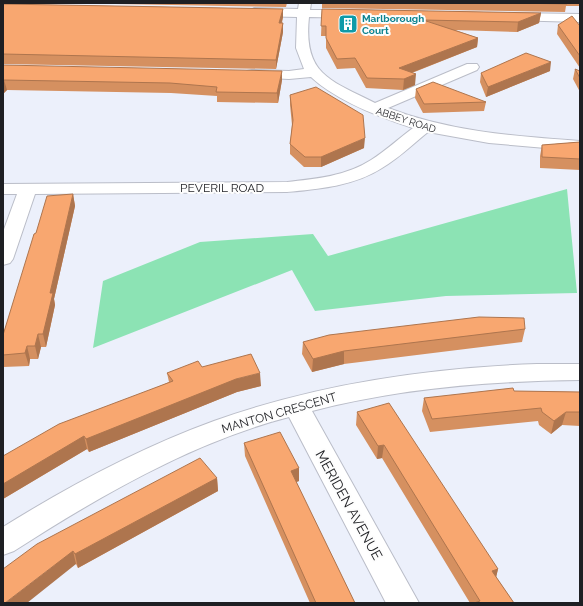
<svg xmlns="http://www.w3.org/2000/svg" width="583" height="606" viewBox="0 0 583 606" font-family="Raleway,sans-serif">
	<rect width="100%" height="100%" fill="#ecf0fb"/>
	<path fill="#8ce3b4" d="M567,189L577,293L446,296L315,311L292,270L93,348L103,281L200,242L313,234L328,256Z"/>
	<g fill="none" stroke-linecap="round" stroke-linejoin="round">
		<g stroke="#babdc8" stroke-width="2">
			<path id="minor" d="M299,3H311L310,10H352L358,14L352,18L309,17C303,75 330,80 375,103L467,64H477L479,67L477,70L388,108C450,132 515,136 580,141V151L489,143L428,132C413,144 399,158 382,168C354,186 319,189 287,192L35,194L13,259L10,263L3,265V232L17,194H3V184L287,182C316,179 346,176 371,160C386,151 399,138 413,128C379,117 337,101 311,77L289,79L247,77L245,74L247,71L252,70L289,71L304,69L296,48L297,17L254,16L248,12L254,8L298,9Z
				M510,13L580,14V22L506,20L504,17L506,14Z
				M537,364H580V380C490,381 399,388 312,411L419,603H386L289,417C192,442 98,497 14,551L3,555V527C69,486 140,448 214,421C318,384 427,368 537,364Z"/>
		</g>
		<use href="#minor" fill="#fff" fill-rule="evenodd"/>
	</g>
	<path fill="#d59060" d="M59,3H287L286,7Z
		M322,3H580V6H566L565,12L322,8Z
		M3,4L283,9V17L282,23H283V32L276,69L3,64Z
		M322,9L541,13L539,23L517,32L455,30L478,38L477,47L412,73L415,85L403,90L366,88L355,68L337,69L326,48V36H321Z
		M558,25L580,26V68L557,34Z
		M3,65L282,80L278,103L217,102V96L171,93L7,90L3,94Z
		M575,69L580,71V92L573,79Z
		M550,71L486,97L480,82L481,73Z
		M416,89L486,102L484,111L423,113L415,98Z
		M290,95L364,148L321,167H304L290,154V144L292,125L290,105Z
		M580,142V170L540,168V156L542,145Z
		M73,194L75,206L54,299L55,305L46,347H41L38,359H30L29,366L3,367V335L36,233Z
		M525,329L522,342L344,364L312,372L302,354L303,342Z
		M202,367L261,386L237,392L89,452L87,449L3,499V456L169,382L167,373Z
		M514,391L580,392V426L562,425L551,434L539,425L538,421L430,432L422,411L424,398Z
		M357,412L498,569L496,577L514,603H470L382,458L377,459L356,425Z
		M244,443L299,468V481L296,482L355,603H310L245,456Z
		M217,478L218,491L78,568L76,564L3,569Z"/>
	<path fill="#ae754e" d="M283,9V17L279,32V23Z
		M541,13L539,23L517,32L518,22Z
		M283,23V32L276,69V60Z
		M478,38L477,47L398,78L399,68Z
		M551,62L550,71L486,97L488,87Z
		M282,71V80L278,103L277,93Z
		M416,74L415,85L403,90L404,79Z
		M4,80L7,90L3,94V82Z
		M365,138L364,148L321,167V157Z
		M73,194L75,206L54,299L55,305L46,347L43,334L50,293Z
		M38,334L41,347L38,359L35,346Z
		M27,346L30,359L29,366L25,353Z
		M344,351V364L312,372L313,359Z
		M260,373L261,386L237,392L89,452L86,439L236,379Z
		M566,412L562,425L551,434L554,421Z
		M84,436L87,449L3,499V484Z
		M384,445L382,458L377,459L378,446Z
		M299,468V481L291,484V471Z
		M217,478L218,491L78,568L75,554Z
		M73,551L76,564L27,603H5Z
		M498,569L495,582L492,571Z"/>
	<path fill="#f8a770" stroke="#ae754e" d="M514,3H566L567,4Z
		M3,4L283,9L279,23H283L276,60L3,54Z
		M322,9L541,13L518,22L423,20L478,38L399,68L416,74L404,79L367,78L355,58L337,59L326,38V26H321Z
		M572,16L580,26V56L558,25Z
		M526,53L551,62L488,87L481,73Z
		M3,65L282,71L277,93L216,92L217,87L170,83L4,80L3,82Z
		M575,69L580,71V78Z
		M433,82L486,102L424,104L416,89Z
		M316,87L363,115L365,138L321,157H305L290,144L293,120L290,95Z
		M580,142V159L542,157V145Z
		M73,194L50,293H53L43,334H38L35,346H27L25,353L3,355V335L34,234L36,233L47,196Z
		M479,317L524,318L525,329L344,351L313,359L303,342L329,335Z
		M251,354L260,373L236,379L86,439L84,436L3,484V456L59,424L173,381L167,373L198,361L202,367Z
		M513,388L514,391L580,392V412H566L554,421L542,412L541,408L432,419L424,398Z
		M389,403L498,569L492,571L514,603H474L480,601L384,445L378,446L357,412Z
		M280,432L299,468L291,471L355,603H316L244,443Z
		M200,458L217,478L75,554L73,551L5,603H3V569L37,544Z"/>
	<defs>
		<g id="building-square" transform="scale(1)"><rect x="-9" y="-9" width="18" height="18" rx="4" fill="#0f9aa8" stroke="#fdfdfd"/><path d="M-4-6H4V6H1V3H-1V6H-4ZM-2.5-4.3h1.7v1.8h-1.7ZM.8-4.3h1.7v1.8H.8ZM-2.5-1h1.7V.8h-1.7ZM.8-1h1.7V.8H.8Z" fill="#fff"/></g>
	</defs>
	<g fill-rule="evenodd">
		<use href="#building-square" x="348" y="24"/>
	</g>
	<g text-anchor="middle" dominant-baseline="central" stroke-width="4" stroke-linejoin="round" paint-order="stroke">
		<g font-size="10" font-weight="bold" fill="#0d838f" stroke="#fdfdfd" text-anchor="start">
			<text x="362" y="18">Marlborough<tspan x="362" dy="12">Court</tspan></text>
		</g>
		<g font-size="10" fill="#1e1f23" stroke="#fdfdfd">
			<text transform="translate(406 120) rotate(18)">ABBEY ROAD</text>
		</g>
		<g font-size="12" fill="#1e1f23" stroke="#fdfdfd">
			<text x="222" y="188">PEVERIL ROAD</text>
			<text transform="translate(279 413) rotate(-16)">MANTON CRESCENT</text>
		</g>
		<g font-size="14" fill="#1e1f23" stroke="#fdfdfd">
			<text transform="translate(349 505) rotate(61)">MERIDEN AVENUE</text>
		</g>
	</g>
	<rect width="583" height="606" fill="none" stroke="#1e1f23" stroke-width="8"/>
</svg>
